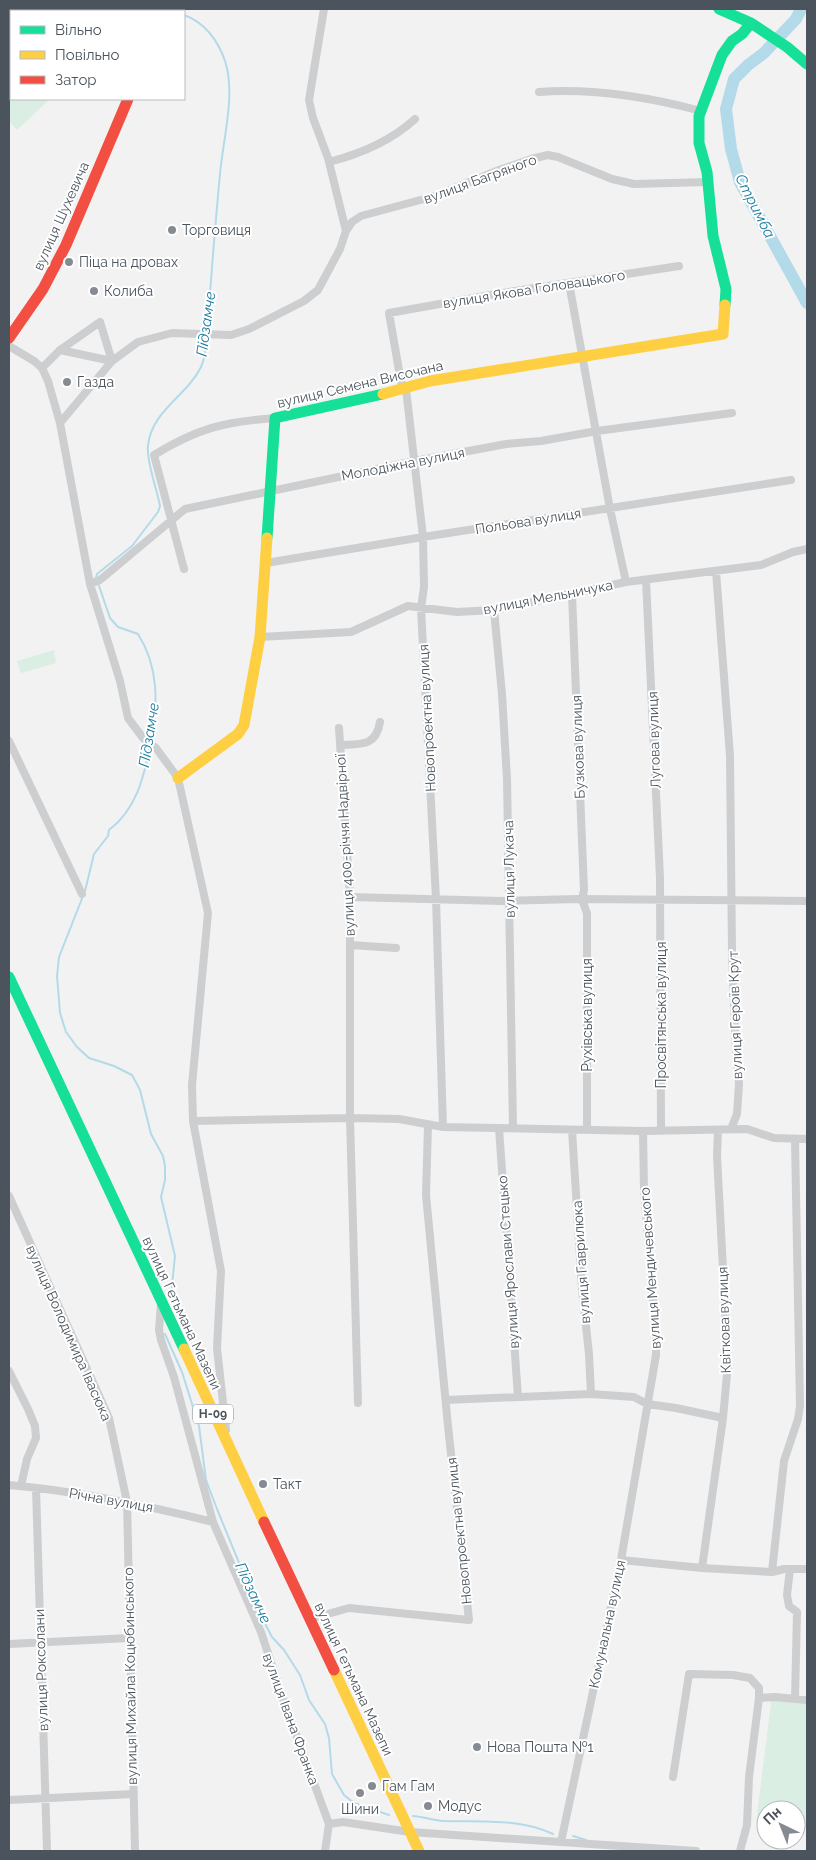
<svg xmlns="http://www.w3.org/2000/svg" width="816" height="1860" viewBox="0 0 816 1860" font-family="Raleway,sans-serif">
	<rect width="100%" height="100%" fill="#f3f2f2"/>
	<path fill="#daeee3" d="M11,21V99H50L17,130L9,121V25Z
		M54,650L56,663L21,673L17,661Z
		M772,1696L807,1700V1829L796,1828V1810H766V1824L756,1823Z"/>
	<g fill="none" stroke-linecap="round" stroke-linejoin="round">
		<path stroke="#b3dae8" stroke-width="2" d="M184,15C204,22 218,40 225,61C236,94 223,139 220,174C215,226 211,279 207,332
			M96,578L97,574L132,546L158,512L160,506C157,489 146,461 148,446C151,411 187,396 201,367C205,359 206,347 207,337
			M98,583L110,618L118,627L138,634C159,667 158,704 151,741
			M85,891L94,854L108,836L109,830C136,810 144,777 150,746
			M83,896L59,957L57,976L60,1013L66,1032L77,1047L89,1058L114,1066L132,1075L140,1090L151,1134L163,1156L165,1166V1180L161,1197L175,1256L171,1295
			M165,1334L182,1372L199,1426L206,1480L217,1509L260,1614L272,1637L284,1650L300,1675L309,1700L325,1724L329,1738L332,1774L344,1795L354,1803L389,1815
			M413,1816C423,1817 433,1820 443,1821C480,1822 519,1818 553,1834
			M573,1836L586,1840"/>
		<path stroke="#b3dae8" stroke-width="12" d="M801,9L796,19L764,53L748,65L734,79L726,109L731,149L740,182L807,303"/>
		<path stroke="#ccced0" stroke-width="8" d="M539,92C594,88 648,97 701,111
			M329,162C360,154 391,141 415,119
			M346,231L352,222L361,216L435,196L499,170L531,159L548,155L558,157L612,179L634,184L707,182
			M569,283L610,509L626,582
			M9,346L34,361L42,368L48,381L60,423L90,584L120,681L128,718L143,738L156,748L178,778L208,913L192,1085L193,1121L221,1271L217,1348L226,1430
			M42,368L60,350L100,322L112,361L60,350
			M60,423L112,361L138,342L172,333L231,335L249,329L304,301L318,290L340,249L346,231L328,158L313,118L309,100L324,9
			M266,563L423,537L791,480
			M184,569L154,455C198,428 224,422 275,418
			M716,571L730,756L732,952L736,1053L739,1084L737,1114L731,1129
			M646,580L660,878L661,1131
			M90,584L100,580L185,509L415,461L506,444L541,441L597,431L732,413
			M572,594L584,890L582,900L587,913V1130
			M494,610L502,694L507,779L513,1128
			M260,637L351,632L408,606L457,612L494,610L626,582L761,565L793,552L807,549
			M339,728L350,897V1118L358,1403
			M9,741L82,894
			M340,745C360,744 376,747 380,722
			M350,897L501,901L578,899L807,901
			M350,945L396,948
			M193,1121L350,1118L399,1119L443,1127L643,1131L747,1129L774,1138L807,1139
			M443,1127L436,899L421,608L424,587L423,537L406,389L401,382L389,313L496,294L679,266
			M499,1128L518,1397
			M572,1130L582,1289L589,1354L591,1394
			M9,1196L109,1418L127,1502L135,1851
			M161,1303L159,1330L161,1340L174,1377L213,1522L261,1632L282,1696L329,1824L325,1851
			M9,1371L28,1409L35,1426L36,1438L27,1459L21,1486
			M446,1400L591,1394L634,1397L647,1404L676,1408L723,1418
			M9,1485C78,1491 145,1505 213,1522
			M36,1488L47,1851
			M621,1560L702,1568L772,1572L784,1569H807
			M702,1568L723,1418L728,1363L717,1156L718,1130
			M790,1569L787,1595L789,1606L797,1612L795,1699
			M772,1572L784,1461L798,1419L800,1406L795,1140
			M310,1619L349,1608L469,1620L448,1426L426,1195L428,1125
			M9,1644L129,1638
			M759,1698L775,1697L807,1700
			M673,1777L689,1674L733,1675L750,1678L759,1688V1698L749,1777L747,1825L740,1851
			M9,1800L133,1794
			M329,1824L343,1822L410,1832L696,1851
			M561,1842L621,1560L656,1355V1337L644,1190L643,1131"/>
		<path stroke="#16e098" stroke-width="11" d="M719,9L751,23L787,47L807,64
			M165,11L168,9
			M725,305L726,289L713,236L707,172L699,143V116L722,55L732,41L742,34L751,23
			M267,538L275,418L383,394
			M9,977L184,1349"/>
		<path stroke="#ffcf43" stroke-width="11" d="M383,394L430,381L723,334L725,305
			M178,778L238,734L244,725L260,637L267,538
			M184,1349L264,1522
			M334,1670L419,1851"/>
		<path stroke="#f24e42" stroke-width="11" d="M9,338L43,289L66,245L128,99
			M264,1522L334,1670"/>
	</g>
	<g fill="#868b91" stroke="#fff" stroke-width="2">
		<circle cx="172" cy="230" r="5"/>
		<circle cx="69" cy="262" r="5"/>
		<circle cx="94" cy="291" r="5"/>
		<circle cx="67" cy="382" r="5"/>
		<circle cx="263" cy="1484" r="5"/>
		<circle cx="477" cy="1747" r="5"/>
		<circle cx="372" cy="1786" r="5"/>
		<circle cx="360" cy="1793" r="5"/>
		<circle cx="428" cy="1806" r="5"/>
	</g>
	<g text-anchor="middle" dominant-baseline="central" stroke-width="4" stroke-linejoin="round" paint-order="stroke">
		<rect fill="#fff" stroke="#81878e" stroke-width="1" x="193" y="1404.5" width="40" height="19" rx="4"/>
		<g font-size="12" font-weight="bold" fill="#4b545d">
			<text x="213" y="1414">Н-09</text>
		</g>
		<g font-size="14" fill="#4b545d" stroke="#fff">
			<text transform="translate(480 179) rotate(-20)">вулиця Багряного</text>
			<text transform="translate(61 216) rotate(-66)">вулиця Шухевича</text>
			<text transform="translate(534 289) rotate(-9)">вулиця Якова Головацького</text>
			<text transform="translate(360 384) rotate(-13)">вулиця Семена Височана</text>
			<text transform="translate(403 464) rotate(-11)">Молодіжна вулиця</text>
			<text transform="translate(528 521) rotate(-9)">Польова вулиця</text>
			<text transform="translate(548 597) rotate(-11)">вулиця Мельничука</text>
			<text transform="translate(427 718) rotate(-93)">Новопроектна вулиця</text>
			<text transform="translate(654 740) rotate(-92)">Лугова вулиця</text>
			<text transform="translate(578 747) rotate(-92)">Бузкова вулиця</text>
			<text transform="translate(345 845) rotate(-93)">вулиця 400-річчя Надвірної</text>
			<text transform="translate(509 869) rotate(-91)">вулиця Лукача</text>
			<text transform="translate(587 1015) rotate(-90)">Рухівська вулиця</text>
			<text transform="translate(661 1015) rotate(-90)">Просвітянська вулиця</text>
			<text transform="translate(735 1015) rotate(-92)">вулиця Героїв Крут</text>
			<text transform="translate(508 1262) rotate(-94)">вулиця Ярослави Стецько</text>
			<text transform="translate(581 1262) rotate(-94)">вулиця Гаврилюка</text>
			<text transform="translate(650 1268) rotate(-94)">вулиця Мендичевського</text>
			<text transform="translate(182 1313) rotate(65)">вулиця Гетьмана Мазепи</text>
			<text transform="translate(724 1320) rotate(-92)">Квіткова вулиця</text>
			<text transform="translate(69 1333) rotate(66)">вулиця Володимира Івасюка</text>
			<text transform="translate(111 1500) rotate(10)">Річна вулиця</text>
			<text transform="translate(459 1531) rotate(-96)">Новопроектна вулиця</text>
			<text transform="translate(607 1624) rotate(-78)">Комунальна вулиця</text>
			<text transform="translate(41 1670) rotate(-92)">вулиця Роксолани</text>
			<text transform="translate(130 1676) rotate(-91)">вулиця Михайла Коцюбинського</text>
			<text transform="translate(354 1679) rotate(65)">вулиця Гетьмана Мазепи</text>
			<text transform="translate(291 1719) rotate(70)">вулиця Івана Франка</text>
		</g>
		<g font-size="14" fill="#4b545d" stroke="#fff" text-anchor="start">
			<text x="182" y="230">Торговиця</text>
			<text x="79" y="262">Піца на дровах</text>
			<text x="104" y="291">Колиба</text>
			<text x="77" y="382">Газда</text>
			<text x="273" y="1484">Такт</text>
			<text x="487" y="1747">Нова Пошта №1</text>
			<text x="382" y="1786">Гам Гам</text>
			<text x="438" y="1806">Модус</text>
			<text x="360" y="1809" text-anchor="middle">Шини</text>
		</g>
		<g font-size="15" font-style="italic" fill="#1c7d9f" stroke="#fff">
			<text transform="translate(755 206) rotate(63)">Стримба</text>
			<text transform="translate(206 324) rotate(-82)">Підзамче</text>
			<text transform="translate(149 735) rotate(-81)">Підзамче</text>
			<text transform="translate(253 1593) rotate(65)">Підзамче</text>
		</g>
	</g>
	<rect width="816" height="1860" fill="none" stroke="#4b545d" stroke-width="20"/>
	<rect x="10" y="10" width="175" height="90" fill="#ffffff" stroke="#b7bbbe"/>
	<rect x="20" y="26" width="25" height="8" fill="#16e098" stroke="#b7bbbe"/>
	<text x="55" y="35" font-size="15" fill="#4b545d">Вільно</text>
	<rect x="20" y="51" width="25" height="8" fill="#ffcf43" stroke="#b7bbbe"/>
	<text x="55" y="60" font-size="15" fill="#4b545d">Повільно</text>
	<rect x="20" y="76" width="25" height="8" fill="#f24e42" stroke="#b7bbbe"/>
	<text x="55" y="85" font-size="15" fill="#4b545d">Затор</text>
	<g transform="translate(781 1825) rotate(317)"><circle r="24" fill="#ffffff" stroke="#b7bbbe"/>
	<path d="M0-4L9 19L0 12L-9 19Z" fill="#868b91"/>
	<text y="-8" font-size="14" font-weight="bold" text-anchor="middle" fill="#4b545d">Пн</text>
	</g>
</svg>
